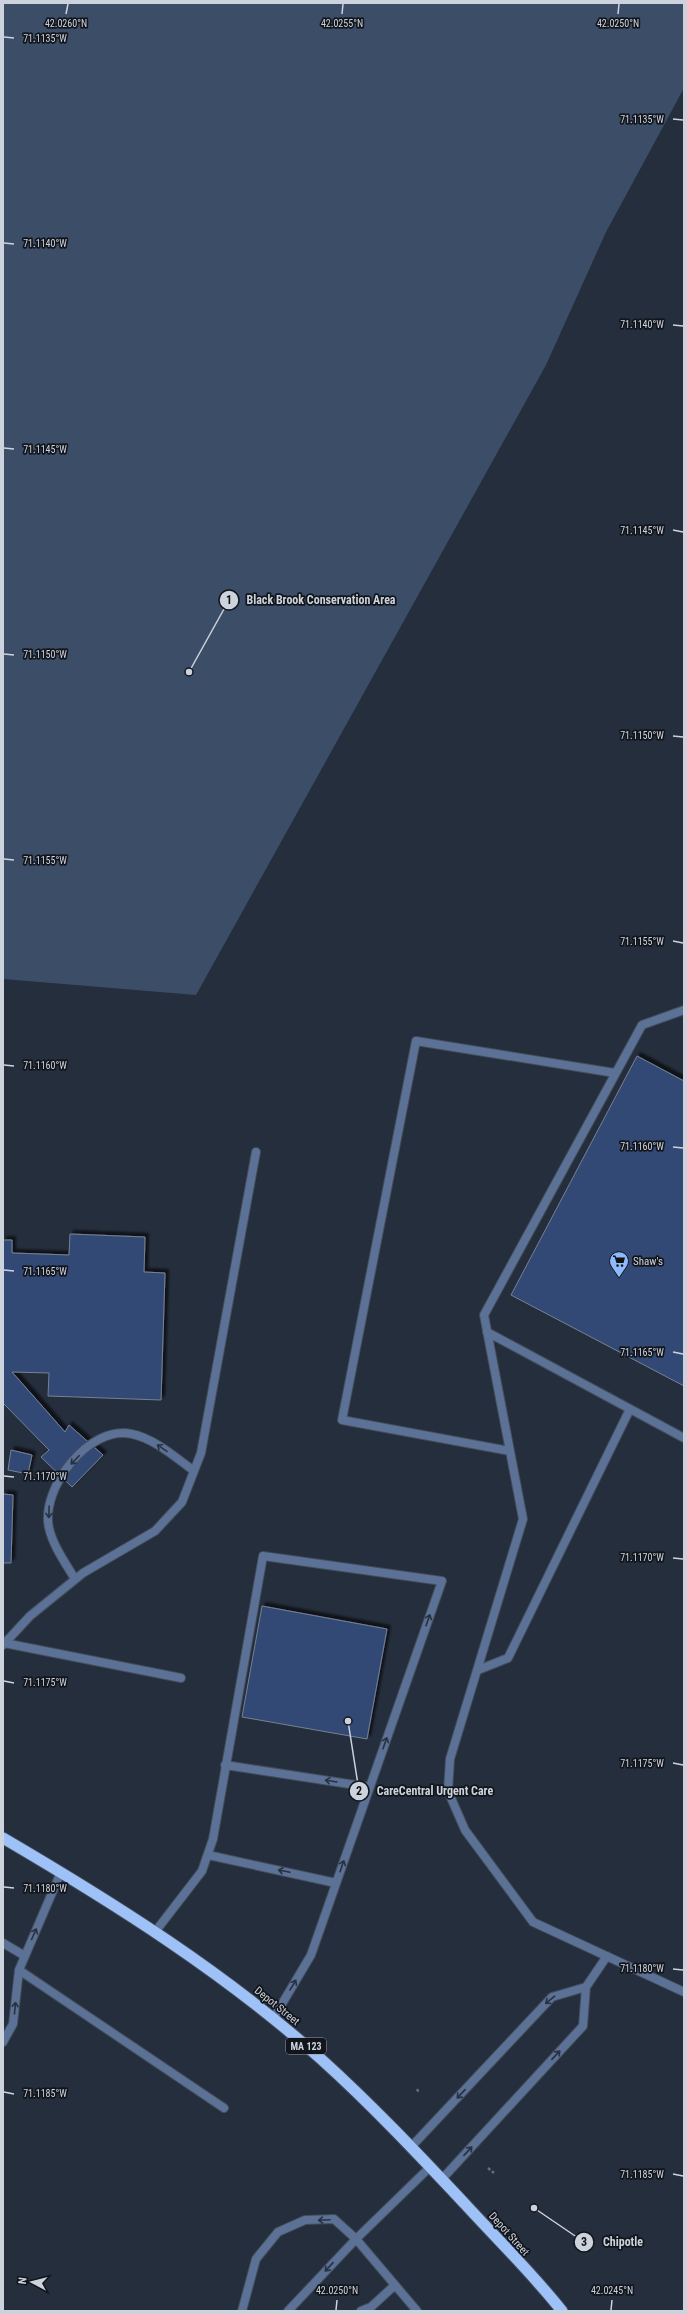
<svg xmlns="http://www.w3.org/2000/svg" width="687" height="2314" viewBox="0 0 687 2314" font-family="'Roboto Condensed',sans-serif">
	<defs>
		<filter id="shadow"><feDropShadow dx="3.5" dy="-3.5" stdDeviation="1" flood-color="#0009"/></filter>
	</defs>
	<rect width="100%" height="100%" fill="#252e3c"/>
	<path fill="#3c4d67" d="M3,3H684V88L606,232L546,365L196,995L3,979Z"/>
	<path fill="#304a75" stroke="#778192" filter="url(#shadow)" d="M637,1056L684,1081V1386L511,1295Z
		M70,1234L145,1237L144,1272L165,1273L161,1400L48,1396L49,1373L12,1372L65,1432L69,1425L103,1455L72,1487L41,1457L49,1450L3,1403V1240H12V1253L69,1255Z
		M11,1450L32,1455L28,1474L8,1470Z
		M3,1494L13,1495L11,1563H3Z
		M262,1606L387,1629L367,1739L242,1717Z"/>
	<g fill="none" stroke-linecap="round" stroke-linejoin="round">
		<g stroke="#434c59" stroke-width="10">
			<path id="service" d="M684,1010L642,1025L484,1315L523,1519L450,1759L448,1791L465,1830L533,1922L684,1992
				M487,1332L684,1438
				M510,1451L342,1420L416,1041L615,1073
				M75,1579C66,1564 53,1546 49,1528C40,1489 89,1424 132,1434C155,1439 175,1457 194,1471
				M4,1643L181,1678
				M3,1645L30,1616L83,1573L155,1531L182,1502L201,1453L256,1152
				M478,1670L508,1658L630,1409
				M225,1765L369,1787
				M208,1855L336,1883
				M155,1932L202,1871L213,1839L263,1556L442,1581L311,1955L273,2019
				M3,1943L25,1956
				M19,1970L224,2108
				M3,2042L13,2024L19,1970L61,1872
				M411,2147L552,1997L586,1987
				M442,2179L583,2026L586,1987L607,1956
				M242,2311L256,2259L278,2232L305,2220L334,2219L356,2239L417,2311
				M288,2311L356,2239L430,2167
				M361,2311L371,2307L395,2285"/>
		</g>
		<g stroke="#434c59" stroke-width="13">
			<path id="trunk" d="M3,1838C114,1903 225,1973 321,2059C372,2105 418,2154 465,2204C497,2239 532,2273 562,2311"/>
		</g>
		<path stroke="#656c79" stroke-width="2.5" stroke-dasharray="3 2" stroke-linecap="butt" d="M417,2089L419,2093
			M488,2168L494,2173"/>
		<use href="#service" stroke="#5b7195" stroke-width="8"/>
		<use href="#trunk" stroke="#9ec1f8" stroke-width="11"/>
	</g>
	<defs><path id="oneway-shaft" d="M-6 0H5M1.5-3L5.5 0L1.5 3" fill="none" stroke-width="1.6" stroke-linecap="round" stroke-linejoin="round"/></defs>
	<g stroke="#283140">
		<use href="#oneway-shaft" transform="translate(162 1448) rotate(-146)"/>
		<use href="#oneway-shaft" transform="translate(75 1460) rotate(134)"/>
		<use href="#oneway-shaft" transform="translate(49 1512) rotate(92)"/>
		<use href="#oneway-shaft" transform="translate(428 1620) rotate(-71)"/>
		<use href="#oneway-shaft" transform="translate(385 1743) rotate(-71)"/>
		<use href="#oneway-shaft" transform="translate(331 1781) rotate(-171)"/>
		<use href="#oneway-shaft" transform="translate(342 1866) rotate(-71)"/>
		<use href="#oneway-shaft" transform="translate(284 1871) rotate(-168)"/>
		<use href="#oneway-shaft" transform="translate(34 1934) rotate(-66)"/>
		<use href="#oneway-shaft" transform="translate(293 1985) rotate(-59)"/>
		<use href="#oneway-shaft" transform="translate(550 2000) rotate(141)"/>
		<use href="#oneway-shaft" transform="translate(15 2008) rotate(-85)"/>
		<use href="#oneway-shaft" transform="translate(556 2055) rotate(-47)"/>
		<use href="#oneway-shaft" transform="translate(461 2094) rotate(133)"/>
		<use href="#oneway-shaft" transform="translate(468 2151) rotate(-47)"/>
		<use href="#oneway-shaft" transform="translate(324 2220) rotate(177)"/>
		<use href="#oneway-shaft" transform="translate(329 2267) rotate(133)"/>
	</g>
	<path fill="none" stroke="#cdd3dc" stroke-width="1.5" d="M66,14L68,4M342,14L343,4M618,14L619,4M4,37L14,38M673,119L683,120M4,243L14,244M673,325L683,326M4,448L14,449M673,530L683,532M4,654L14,655M673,736L683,737M4,859L14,860M673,941L683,943M4,1065L14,1066M673,1147L683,1148M4,1270L14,1271M673,1352L683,1354M4,1476L14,1477M673,1558L683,1559M4,1681L14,1683M673,1763L683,1765M4,1887L14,1888M673,1969L683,1970M4,2092L14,2094M673,2174L683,2176M336,2310L337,2300M611,2310L612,2300"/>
	<defs>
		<g id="supermarket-pin" transform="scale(1)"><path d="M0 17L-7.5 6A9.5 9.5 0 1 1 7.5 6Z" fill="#8eb9fc" stroke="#12161c"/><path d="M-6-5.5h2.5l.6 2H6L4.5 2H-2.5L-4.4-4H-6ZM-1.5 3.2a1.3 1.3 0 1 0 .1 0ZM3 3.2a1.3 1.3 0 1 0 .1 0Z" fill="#111"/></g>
	</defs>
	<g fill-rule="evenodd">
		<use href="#supermarket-pin" x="619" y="1261"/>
	</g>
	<g text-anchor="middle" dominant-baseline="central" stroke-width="3.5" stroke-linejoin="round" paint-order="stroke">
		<rect fill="#12161c" stroke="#959aa2" stroke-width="1" x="286" y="2038" width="40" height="16" rx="3"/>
		<g font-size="10" font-weight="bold" fill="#cdd3dc">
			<text x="306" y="2046">MA 123</text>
		</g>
		<g font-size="11" fill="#cdd3dc" stroke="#12161c" text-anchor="start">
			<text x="633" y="1261">Shaw's</text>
		</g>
		<g font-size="11" fill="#cdd3dc" stroke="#12161c">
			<text transform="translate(277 2006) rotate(39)">Depot Street</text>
			<text transform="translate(509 2234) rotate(48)">Depot Street</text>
		</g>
	</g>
	<g font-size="10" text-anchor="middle" fill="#cdd3dc" stroke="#12161c" stroke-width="3.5" stroke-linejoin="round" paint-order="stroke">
		<text x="66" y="27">42.0260°N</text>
		<text x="342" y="27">42.0255°N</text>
		<text x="618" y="27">42.0250°N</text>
		<text x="45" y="42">71.1135°W</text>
		<text x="642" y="123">71.1135°W</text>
		<text x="45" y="247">71.1140°W</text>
		<text x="642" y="328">71.1140°W</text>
		<text x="45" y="453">71.1145°W</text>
		<text x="642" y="534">71.1145°W</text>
		<text x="45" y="658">71.1150°W</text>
		<text x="642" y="739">71.1150°W</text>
		<text x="45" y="864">71.1155°W</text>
		<text x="642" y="945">71.1155°W</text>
		<text x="45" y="1069">71.1160°W</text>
		<text x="642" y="1150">71.1160°W</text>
		<text x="45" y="1275">71.1165°W</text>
		<text x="642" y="1356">71.1165°W</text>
		<text x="45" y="1480">71.1170°W</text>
		<text x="642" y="1561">71.1170°W</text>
		<text x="45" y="1686">71.1175°W</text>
		<text x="642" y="1767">71.1175°W</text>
		<text x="45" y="1892">71.1180°W</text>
		<text x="642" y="1972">71.1180°W</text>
		<text x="45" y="2097">71.1185°W</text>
		<text x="642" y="2178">71.1185°W</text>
		<text x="337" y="2294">42.0250°N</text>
		<text x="612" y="2294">42.0245°N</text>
	</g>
	<path fill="none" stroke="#cdd3dc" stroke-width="1.5" d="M189 672L229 600M348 1721L359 1791M534 2208L584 2242"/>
	<g fill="#cdd3dc" stroke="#12161c" stroke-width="1.5">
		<circle cx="189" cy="672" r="4"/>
		<circle cx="348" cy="1721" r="4"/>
		<circle cx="534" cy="2208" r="4"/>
		<circle cx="229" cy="600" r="10"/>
		<circle cx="359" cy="1791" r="10"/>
		<circle cx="584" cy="2242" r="10"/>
	</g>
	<g font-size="12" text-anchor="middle" font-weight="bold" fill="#111">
		<text x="229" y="604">1</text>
		<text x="359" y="1795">2</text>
		<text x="584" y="2246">3</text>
	</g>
	<g font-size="12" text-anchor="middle" font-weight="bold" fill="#cdd3dc" stroke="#12161c" stroke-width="3.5" stroke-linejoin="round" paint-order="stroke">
		<text x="321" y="604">Black Brook Conservation Area</text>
		<text x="435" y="1795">CareCentral Urgent Care</text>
		<text x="623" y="2246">Chipotle</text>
	</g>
	<rect width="687" height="2314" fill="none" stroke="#cdd3dc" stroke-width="8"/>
	<g transform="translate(32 2282) rotate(277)" stroke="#12161c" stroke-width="3" paint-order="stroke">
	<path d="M0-3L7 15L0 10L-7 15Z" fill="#cdd3dc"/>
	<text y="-6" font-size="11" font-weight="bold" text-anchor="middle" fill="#cdd3dc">N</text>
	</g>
</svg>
